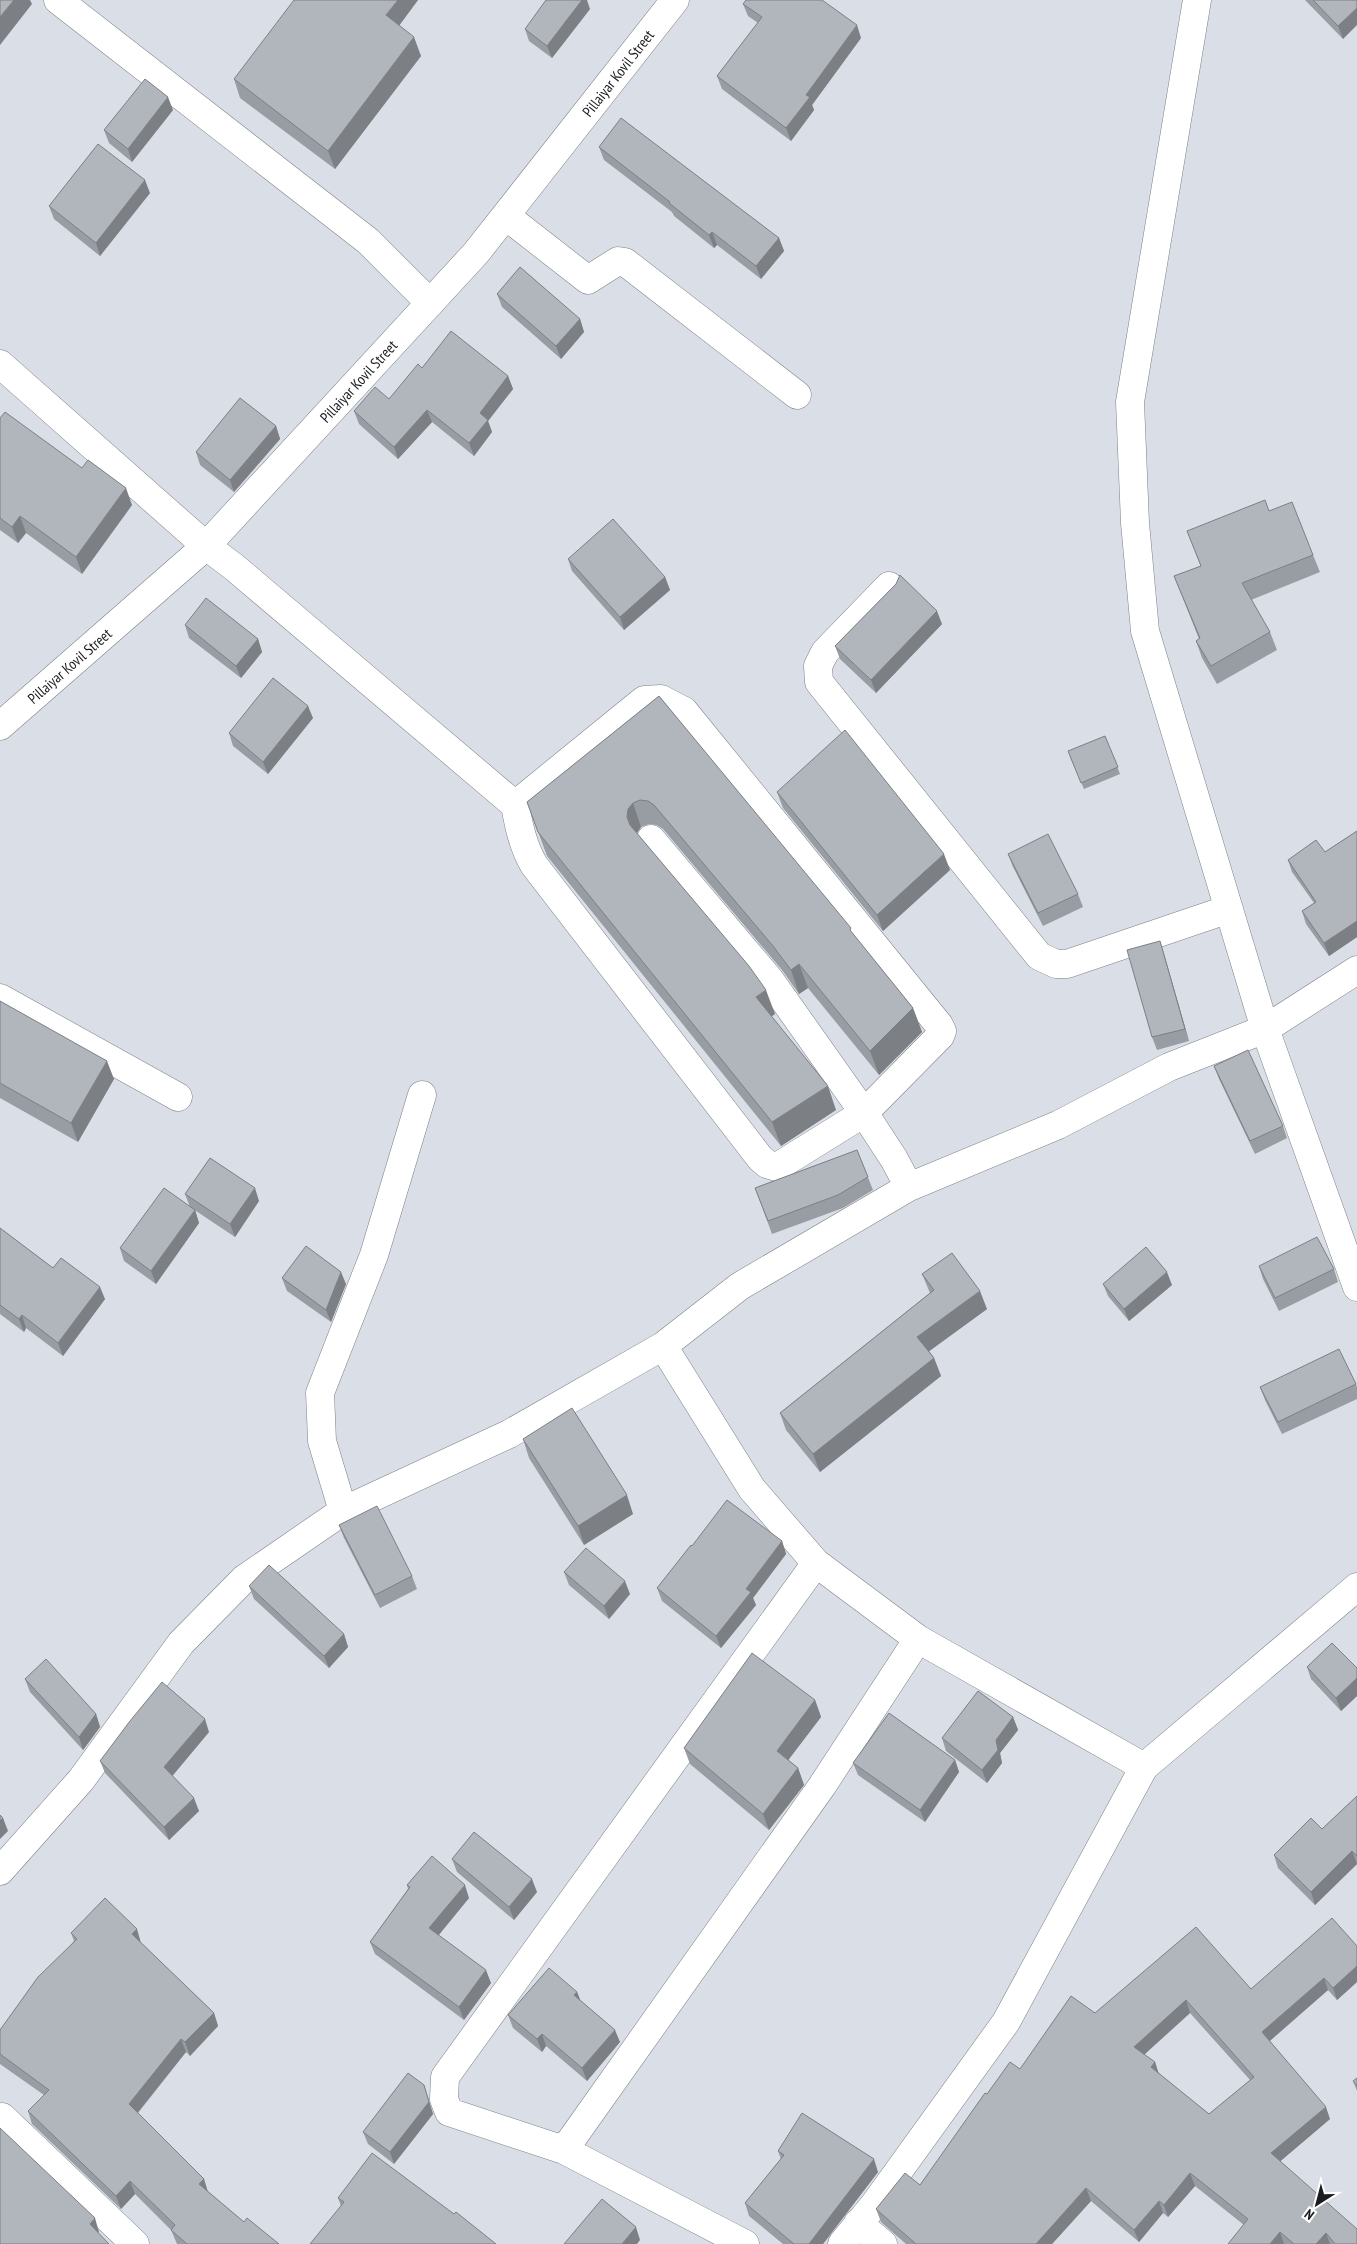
<svg xmlns="http://www.w3.org/2000/svg" width="1357" height="2244" viewBox="0 0 1357 2244" font-family="'PT Sans Narrow',sans-serif">
	<rect width="100%" height="100%" fill="#dadfe7"/>
	<g fill="none" stroke-linecap="round" stroke-linejoin="round">
		<g stroke="#7d8188" stroke-width="29">
			<path id="street" d="M58,0L368,241L430,303
				M1197,0L1130,402L1135,523L1145,631L1265,1029L1357,1287
				M506,216L588,280L618,261L625,262L797,395
				M0,364L206,546L234,567L515,805L644,700L661,699L684,711L939,1025L942,1031L940,1036L864,1113L777,1167L767,1164L760,1158L534,865C523,846 519,827 515,805
				M889,586L825,652L818,666L819,682L1039,956L1056,964H1067L1229,909
				M651,839L770,980L864,1113L894,1159L909,1187
				M0,998L178,1097
				M663,1346L752,1489L816,1563L918,1639L1144,1767L1357,1587
				M343,1511L322,1441L320,1393L374,1255L422,1095
				M0,1871L81,1780L181,1643L244,1579L343,1511L509,1434L663,1346L740,1286L909,1187L1058,1125L1169,1067L1265,1029L1357,970
				M2,2117L135,2244
				M564,2150L822,1786L918,1639
				M858,2223L883,2244
				M745,2244L564,2150L449,2112L444,2099L445,2077L816,1563
				M842,2244L874,2205L1006,2022L1144,1767"/>
		</g>
		<g stroke="#7d8188" stroke-width="29">
			<g id="secondary">
				<path id="s1" d="M0,726L206,546L476,253L675,0"/>
			</g>
		</g>
		<use href="#street" stroke="#fff" stroke-width="28"/>
		<use href="#secondary" stroke="#fff" stroke-width="28"/>
	</g>
	<path fill="#989da3" fill-rule="evenodd" d="M418,0L399,25L421,56L335,169L240,98L234,79Z
		M1305,0H1357L1343,39Z
		M743,4L861,38L812,105L814,110L791,141L722,89L717,76L758,23L748,16Z
		M590,9L552,58L529,41L525,29Z
		M173,110L132,162L109,143L104,130Z
		M599,147L779,238L784,251L761,279L717,245L714,248L674,216L672,212L604,160Z
		M150,193L100,256L54,219L49,206Z
		M497,294L580,319L584,332L561,359L502,307Z
		M422,368L508,376L513,389L488,421L492,432L474,456L432,422L398,459L359,424L354,411L389,399Z
		M0,418L132,505L82,574L26,533L18,543L0,530Z
		M276,426L280,439L234,492L200,465L196,452Z
		M1269,511L1313,555L1320,572L1251,600L1270,632L1277,650L1217,684L1202,658L1196,641L1199,639L1174,576L1201,566L1187,531Z
		M568,559L665,577L670,590L624,630L572,571Z
		M896,584L942,624L876,693L840,659L835,646Z
		M185,625L258,639L262,652L241,678L189,638Z
		M659,696L913,1008L922,1032L879,1075L808,988L799,994L782,970L663,829L657,825L649,824L641,827L637,833L775,1014L771,1016L836,1110L781,1146L547,856L527,802Z
		M313,718L268,774L233,746L229,733Z
		M1105,736L1120,774L1084,789L1070,757Z
		M777,792L950,870L883,931L783,808Z
		M1357,831V937L1329,956L1306,924L1302,911L1314,903L1292,872L1288,860L1325,852Z
		M1008,854L1078,894L1083,907L1043,926L1013,867Z
		M1160,941L1164,954L1189,1041L1157,1050L1152,1037Z
		M0,1001L114,1079L78,1142L0,1098Z
		M1214,1066L1283,1126L1287,1138L1255,1154L1219,1079Z
		M857,1150L873,1190L843,1208L772,1234L755,1188Z
		M185,1194L259,1201L235,1237L190,1207Z
		M195,1210L199,1223L156,1284L124,1261L120,1248Z
		M0,1228L53,1268L105,1299L63,1356L26,1328L24,1332L0,1314Z
		M1259,1266L1334,1269L1338,1282L1279,1311L1263,1279Z
		M922,1274L987,1309L929,1351L934,1358L941,1376L820,1472L786,1430L780,1413L930,1293Z
		M282,1278L346,1284L331,1322L287,1291Z
		M1103,1284L1172,1285L1129,1321L1108,1296Z
		M1356,1384L1357,1387V1399L1282,1434L1265,1400L1260,1387Z
		M523,1439L633,1514L584,1545L529,1458Z
		M339,1525L412,1576L417,1589L380,1608L344,1538Z
		M782,1541L786,1554L753,1598L756,1605L721,1648L662,1601L657,1588L692,1546Z
		M564,1572L630,1594L609,1619L569,1585Z
		M249,1586L344,1634L348,1647L329,1668L254,1599Z
		M1307,1667L1357,1668V1696L1341,1711L1311,1679Z
		M25,1679L96,1714L100,1727L83,1750L30,1692Z
		M815,1700L821,1717L788,1760L798,1768L804,1785L769,1830L690,1764L684,1748Z
		M1013,1717L1018,1730L1000,1753L1002,1763L987,1783L946,1751L942,1738Z
		M209,1732L172,1776L199,1811L169,1840L105,1773L100,1761Z
		M955,1760L959,1772L925,1822L858,1775L853,1763Z
		M1357,1796V1864L1315,1905L1278,1868L1274,1855L1322,1829Z
		M452,1859L537,1892L514,1920L457,1872Z
		M407,1885L469,1898L438,1935L491,1983L464,2020L375,1954L370,1942L408,1889Z
		M71,1933L141,1943L214,2013L218,2026L190,2056L186,2052L138,2113L204,2179L208,2192L244,2222L279,2244H177L171,2230L135,2194L121,2209L32,2124L28,2111L44,2095L0,2064V2030L74,1941Z
		M1357,1946V1982L1337,2000L1328,1990L1270,2041L1330,2119L1280,2161L1357,2244H1228L1244,2225L1195,2186L1168,2217L1163,2213L1139,2242L1091,2201L1052,2244H906L881,2222L876,2209L920,2185L987,2094L1095,2013L1251,1989ZM1190,2013L1250,2080L1209,2114L1159,2074L1155,2062L1144,2055Z
		M577,1992L580,2000L620,2042L587,2081L546,2046L542,2052L513,2028L508,2015Z
		M1357,2078V2091L1353,2081Z
		M428,2098L433,2114L394,2164L368,2144L363,2132Z
		M778,2151L878,2172L823,2244H783L749,2216L745,2203L781,2159Z
		M338,2198L454,2214L341,2206Z"/>
	<path fill="#7c7f84" d="M14,0H30L32,4L0,45V17Z
		M398,0H418L393,34L386,15Z
		M582,0H587L590,9L552,58L547,46Z
		M1357,8V25L1343,39L1338,26Z
		M857,25L861,38L812,105L814,110L791,141L786,128L806,95Z
		M414,37L421,56L335,169L328,151Z
		M168,97L173,110L132,162L128,149Z
		M145,180L150,193L100,256L96,243Z
		M712,232L717,245L714,248L709,235Z
		M779,238L784,251L761,279L756,266Z
		M580,319L584,332L561,359L556,346Z
		M508,376L513,389L488,421L492,432L474,456L469,443L480,413Z
		M427,410L432,422L398,459L394,447Z
		M276,426L280,439L234,492L230,480Z
		M126,488L132,505L82,574L76,557Z
		M20,516L26,533L18,543L12,527Z
		M665,577L670,590L624,630L620,617Z
		M937,611L942,624L876,693L871,680Z
		M258,639L262,652L241,678L236,666Z
		M308,706L313,718L268,774L263,762Z
		M633,803L641,827L637,833L636,841L627,817L628,809Z
		M944,854L950,870L883,931L877,915Z
		M1357,921V937L1329,956L1324,943Z
		M1160,941L1164,954L1189,1041L1185,1029Z
		M799,964L808,988L799,994L791,970Z
		M766,990L775,1014L765,1021L756,997Z
		M913,1008L922,1032L879,1075L870,1051Z
		M107,1061L114,1079L78,1142L71,1123Z
		M828,1086L836,1110L781,1146L772,1122Z
		M255,1188L259,1201L235,1237L230,1224Z
		M195,1210L199,1223L156,1284L151,1271Z
		M341,1272L346,1284L331,1322L326,1310Z
		M1167,1272L1172,1285L1129,1321L1124,1309Z
		M100,1287L105,1299L63,1356L58,1343Z
		M980,1291L987,1309L924,1355L917,1337Z
		M22,1315L26,1328L24,1332L19,1319Z
		M934,1358L941,1376L820,1472L813,1454Z
		M627,1495L633,1514L584,1545L578,1526Z
		M782,1541L786,1554L753,1598L756,1605L721,1648L716,1636L746,1589Z
		M625,1581L630,1594L609,1619L604,1606Z
		M344,1634L348,1647L329,1668L324,1656Z
		M1357,1678V1696L1341,1711L1336,1698Z
		M815,1700L821,1717L783,1767L777,1751Z
		M96,1714L100,1727L83,1750L79,1737Z
		M1013,1717L1018,1730L1000,1753L1002,1763L987,1783L982,1770L996,1740Z
		M205,1719L209,1732L169,1780L164,1767Z
		M955,1760L959,1772L925,1822L920,1810Z
		M798,1768L804,1785L769,1830L763,1814Z
		M194,1798L199,1811L169,1840L164,1827Z
		M3,1818L8,1831L0,1839V1821Z
		M1352,1851L1357,1864L1315,1905L1311,1892Z
		M532,1879L537,1892L514,1920L509,1907Z
		M465,1885L469,1898L434,1941L429,1928Z
		M137,1929L141,1943L137,1947L132,1934Z
		M1357,1966V1982L1337,2000L1333,1988Z
		M486,1970L491,1983L464,2020L459,2007Z
		M1324,1978L1328,1990L1266,2044L1262,2032Z
		M577,1992L582,2004L574,1995Z
		M1186,2000L1190,2013L1138,2060L1134,2047Z
		M214,2013L218,2026L190,2056L185,2042Z
		M615,2030L620,2042L587,2081L582,2068Z
		M542,2034L546,2046L542,2052L537,2039Z
		M181,2039L186,2052L134,2117L129,2104Z
		M1155,2062L1159,2075L1151,2067Z
		M424,2085L433,2114L394,2164L390,2152Z
		M1326,2107L1330,2119L1276,2165L1271,2153Z
		M874,2159L878,2172L823,2244H809Z
		M1190,2173L1195,2186L1168,2217L1164,2205Z
		M204,2179L208,2193L199,2184Z
		M130,2181L135,2194L121,2209L116,2196Z
		M1086,2188L1091,2201L1052,2244H1036Z
		M1159,2201L1163,2213L1139,2242L1134,2230Z
		M95,2218L99,2232L95,2237L90,2224Z
		M636,2227L640,2240L637,2244H622Z
		M1280,2232L1284,2244H1270Z
		M1326,2233L1330,2244H1316Z"/>
	<path fill="#b1b6bd" stroke="#7c7f84" fill-rule="evenodd" d="M0,0H14L0,17Z
		M294,0H398L386,15L414,37L328,151L234,79Z
		M546,0H582L547,46L525,29Z
		M746,0H822L857,25L806,95L810,97L786,128L717,76L762,17L743,4Z
		M1313,0H1357V8L1338,26Z
		M145,79L168,97L128,149L104,130Z
		M621,118L779,238L756,266L712,232L709,235L669,203L670,202L599,147Z
		M98,144L145,180L96,243L49,206Z
		M520,267L580,319L556,346L497,294Z
		M451,331L508,376L480,413L488,420L469,443L427,410L394,447L354,411L375,387L389,399L418,364L422,368Z
		M240,398L276,426L230,480L196,452Z
		M5,412L82,468L88,460L126,488L76,557L20,516L12,527L0,518V418Z
		M1265,500L1269,511L1292,502L1313,555L1242,583L1270,632L1211,666L1196,641L1200,638L1174,576L1201,566L1187,531Z
		M613,519L665,577L620,617L568,559Z
		M900,575L937,611L871,680L835,646L896,584Z
		M206,598L258,639L236,666L185,625Z
		M273,678L308,706L263,762L229,733Z
		M659,696L851,928L850,930L913,1008L870,1051L799,964L791,970L773,946L654,805L648,801L640,800L633,803L628,809L627,817L630,825L749,966L766,990L756,997L828,1086L772,1122L538,832L527,802Z
		M845,730L944,854L877,915L777,792Z
		M1105,736L1118,767L1081,783L1068,751Z
		M1357,831V921L1324,943L1302,911L1316,902L1288,860L1316,840L1325,852Z
		M1048,834L1078,894L1038,913L1008,854Z
		M1160,941L1185,1029L1152,1037L1127,950Z
		M0,1001L107,1061L71,1123L0,1083Z
		M1248,1050L1283,1126L1250,1141L1214,1066Z
		M857,1150L868,1177L838,1195L768,1221L755,1188Z
		M210,1158L255,1188L230,1224L185,1194Z
		M164,1188L195,1210L151,1271L120,1248Z
		M0,1228L53,1268L61,1258L100,1287L58,1343L22,1315L19,1319L0,1305Z
		M1317,1237L1334,1269L1275,1298L1259,1266Z
		M306,1246L341,1272L326,1310L282,1278Z
		M1146,1247L1167,1272L1124,1309L1103,1284Z
		M952,1253L980,1291L917,1337L934,1358L813,1454L780,1413L934,1290L922,1274Z
		M1339,1349L1356,1384L1278,1422L1260,1387Z
		M572,1408L627,1495L578,1526L523,1439Z
		M727,1500L782,1541L746,1589L751,1592L716,1636L657,1588L691,1545L692,1546Z
		M377,1506L412,1576L375,1595L339,1525Z
		M586,1548L625,1581L604,1606L564,1572Z
		M269,1565L344,1634L324,1656L249,1586Z
		M1332,1643L1357,1668V1678L1336,1698L1307,1667Z
		M752,1653L815,1700L777,1751L798,1768L763,1814L684,1748Z
		M46,1659L96,1714L79,1737L25,1679Z
		M162,1682L205,1719L164,1767L194,1798L164,1827L100,1761L130,1721Z
		M978,1691L1013,1717L996,1740L998,1750L982,1770L942,1738Z
		M889,1713L955,1760L920,1810L853,1763Z
		M1357,1796V1856L1352,1851L1311,1892L1274,1855L1311,1818L1322,1829Z
		M0,1815L3,1818L0,1821Z
		M474,1832L532,1879L509,1907L452,1859Z
		M432,1856L465,1885L429,1928L486,1970L459,2007L370,1942L410,1887L407,1885Z
		M105,1898L137,1929L132,1934L214,2013L185,2042L181,2039L129,2104L204,2179L199,2184L244,2222L247,2218L279,2244H187L171,2230L175,2225L130,2181L116,2196L28,2111L49,2090L0,2054V2030L38,1977L77,1939L71,1933Z
		M1332,1918L1357,1946V1966L1333,1988L1324,1978L1262,2032L1326,2107L1271,2153L1357,2229V2244H1335L1326,2233L1316,2244H1294L1280,2232L1270,2244H1228L1248,2219L1190,2173L1164,2205L1159,2201L1134,2230L1086,2188L1036,2244H916L876,2209L905,2173L920,2185L985,2093L987,2094L1010,2062L1020,2069L1071,1996L1095,2013L1196,1927L1251,1989ZM1186,2000L1254,2077L1209,2114L1151,2067L1155,2062L1134,2047Z
		M549,1968L577,1992L574,1995L615,2030L582,2068L542,2034L537,2039L508,2015Z
		M408,2073L424,2085L429,2102L390,2152L363,2132Z
		M1357,2078V2086L1353,2081Z
		M802,2113L874,2159L809,2244H794L745,2203L784,2155L778,2151Z
		M0,2128L95,2218L90,2224L109,2244H0Z
		M372,2153L454,2214L456,2212L496,2244H310L344,2202L338,2198Z
		M602,2199L636,2227L622,2244H564Z"/>
	<g text-anchor="middle" dominant-baseline="central" stroke-width="5" stroke-linejoin="round" paint-order="stroke">
		<g font-size="15" fill="#191b1e" stroke="#fff">
			<text stroke="none"><textPath href="#s1" startOffset="901">Pillaiyar Kovil Street</textPath></text>
			<text stroke="none"><textPath href="#s1" startOffset="498">Pillaiyar Kovil Street</textPath></text>
			<text stroke="none"><textPath href="#s1" startOffset="92">Pillaiyar Kovil Street</textPath></text>
		</g>
	</g>
	<g transform="translate(1317 2204) rotate(216)" stroke="#ffffff" stroke-width="4" paint-order="stroke">
	<path d="M0-4L9 19L0 12L-9 19Z" fill="#191b1e"/>
	<text y="-8" font-size="14" font-weight="bold" text-anchor="middle" fill="#191b1e">N</text>
	</g>
</svg>
